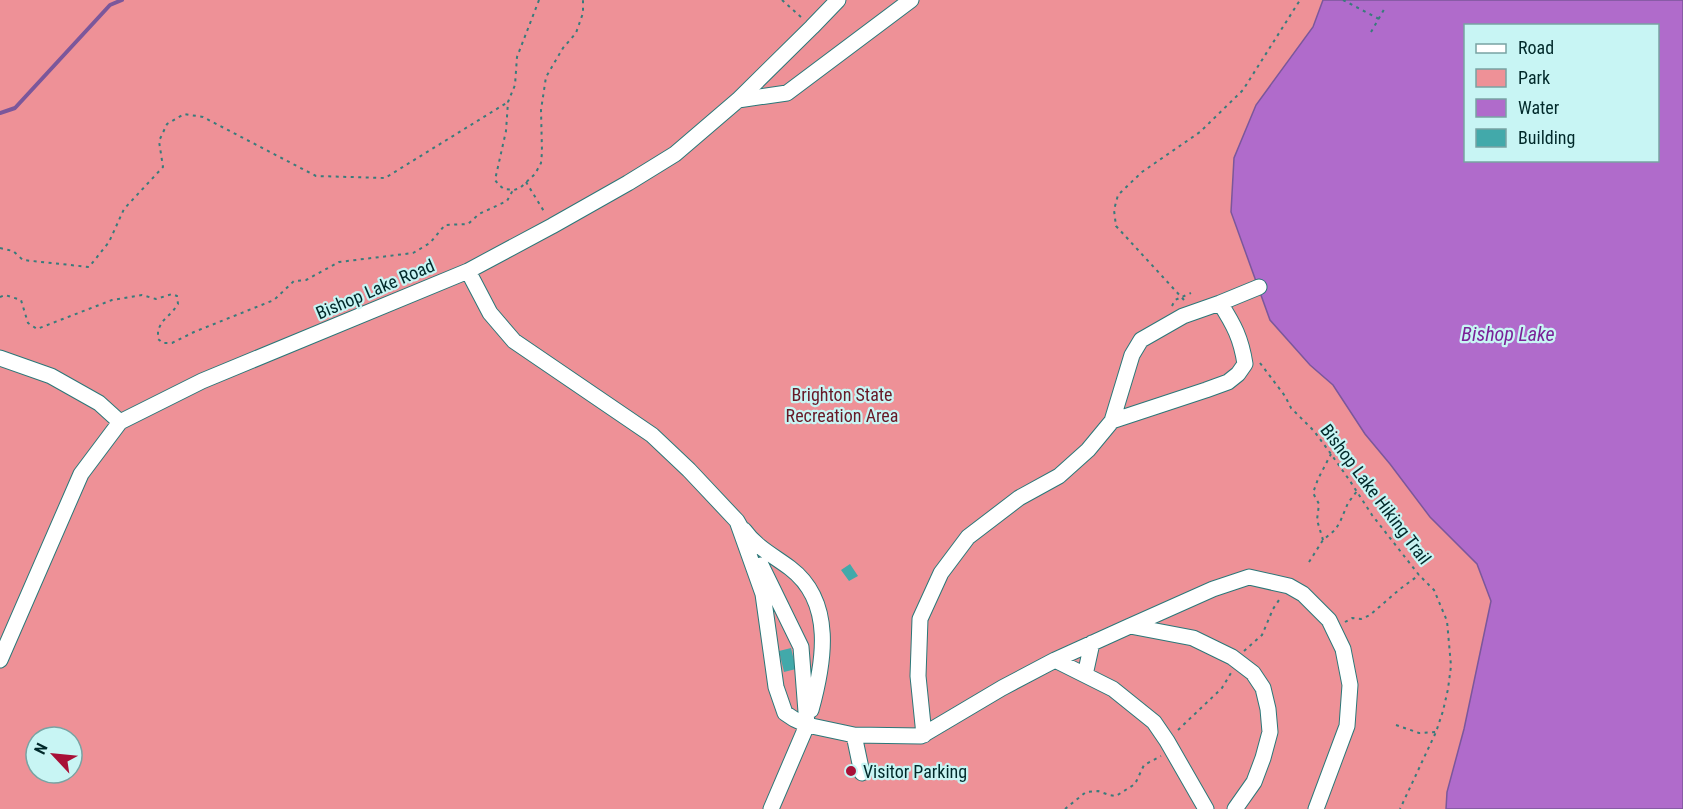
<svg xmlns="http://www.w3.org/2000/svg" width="1683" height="809" viewBox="0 0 1683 809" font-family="'Roboto Condensed',sans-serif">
	<rect width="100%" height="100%" fill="#7cdddd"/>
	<path fill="#ee9197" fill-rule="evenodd" d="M0,0H1683V809H0ZM1466,26H1658V160H1466ZM36,737H72V773H36Z"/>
	<path fill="#b06bcb" stroke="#7b579b" stroke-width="1.5" fill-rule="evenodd" d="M1323,0H1683V809H1446L1447,792L1464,729L1491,601L1477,564L1430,517L1390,464L1365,434L1333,385L1310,365L1270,320L1231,212L1234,158L1256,105L1313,27ZM1466,26H1658V160H1466Z"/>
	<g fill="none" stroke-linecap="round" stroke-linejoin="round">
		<path stroke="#7b579b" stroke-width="4" d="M0,113L15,108L110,5L122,0"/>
	</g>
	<path fill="#42a9aa" d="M850,564L858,576L849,581L841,570Z
		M791,648L796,669L784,672L779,651Z"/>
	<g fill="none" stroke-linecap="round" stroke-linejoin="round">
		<g stroke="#2b7778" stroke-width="17">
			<path id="minor" d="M738,100L787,93L911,0
				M468,271L490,313L514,341L652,435L689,470L737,521L741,528
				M1220,303C1234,325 1241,338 1245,364L1238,374L1228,382L1206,390L1112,421L1132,355L1141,340L1183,316Z
				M1220,303L1259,287
				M0,358L51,376L99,403L120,422
				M737,521L763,594L776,687L785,713L794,719L807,725L854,735L921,736L1002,688L1055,660L1130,626L1193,638L1232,657L1253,673L1263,688L1268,709L1270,732L1263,758L1254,782L1235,809
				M744,530C756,547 774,556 790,568C835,602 824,663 811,710
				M761,565L801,647L807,725L771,809
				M1130,626L1213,589L1249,577L1289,586L1303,594L1329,620L1343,649L1350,685L1347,726L1316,809
				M0,660L81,474L120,422L202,381L468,271L552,226L628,183L675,154L738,100L812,27L838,0
				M1055,660L1113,689L1154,722L1167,741L1206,809
				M1085,675L1092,643
				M854,735L862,773
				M924,735L918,676L920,619L941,573L968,537L1019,498L1059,476L1088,450L1112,421"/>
		</g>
		<path stroke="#387b7b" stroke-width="2" stroke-dasharray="3 4.5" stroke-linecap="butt" d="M539,0L517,57L515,85L508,102L506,131L495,180L499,185L504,189L514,190L520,188L535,174L541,163L542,152L541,110L546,77L563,48L576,33L583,13V0
			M782,0L802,18
			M1343,0L1379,19
			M1371,32L1386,6
			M526,182L545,213
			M0,248L13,251L23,260L89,267L109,242L124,209L163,167L159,141L167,124L184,114L203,117L316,176L385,178L508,102
			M0,297L5,295L21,300L28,323L37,329L112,300L142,295L156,299L172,294L177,296L178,304L173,311L162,322L158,330V339L163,343H172L194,332L274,300L294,281L306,280L339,262L413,253L430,243L445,225L468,224L479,214L507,201L513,190
			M1184,300L1116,226L1114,210L1118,195L1142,172L1200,132L1243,90L1300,0
			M1172,306L1175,300L1191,293
			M1260,363L1285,396L1291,408L1314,431L1331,454L1350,481L1372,515L1419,575L1434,590L1447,621L1451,666L1448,689L1443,711L1436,732L1400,809
			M1323,540L1317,520L1319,504L1313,493L1318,479L1331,454
			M1309,562L1323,540L1335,530L1340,522L1348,503L1357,491
			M1345,622L1352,618L1361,619L1370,615L1400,589L1419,575
			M1244,651L1262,635L1273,609L1281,597
			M1396,725L1419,733L1436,732
			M1178,730L1222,688L1231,673
			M1065,809L1086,792L1098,791L1109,795L1116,796L1135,784L1144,765L1161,756"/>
		<use href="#minor" stroke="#fff" stroke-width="15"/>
	</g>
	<circle fill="#a81037" stroke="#c8f5f4" stroke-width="2" cx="851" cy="771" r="6"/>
	<g text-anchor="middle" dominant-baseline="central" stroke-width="4.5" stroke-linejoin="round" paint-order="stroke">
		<g font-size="18" fill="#00292a" stroke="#c8f5f4">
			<text transform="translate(375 289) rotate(-23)">Bishop Lake Road</text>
			<text transform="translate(1376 494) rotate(53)">Bishop Lake Hiking Trail</text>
		</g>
		<g font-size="18" fill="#671825" stroke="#c8f5f4">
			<text x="842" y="394">Brighton State<tspan x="842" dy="21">Recreation Area</tspan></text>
		</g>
		<g font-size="18" fill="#00292a" stroke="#c8f5f4" text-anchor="start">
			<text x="863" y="771">Visitor Parking</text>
		</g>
		<g font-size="20" font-style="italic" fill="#7a2297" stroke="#c8f5f4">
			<text x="1508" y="334">Bishop Lake</text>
		</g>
	</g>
	<rect x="1464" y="24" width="195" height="138" fill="#c8f5f4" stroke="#78a3a3" stroke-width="1.5"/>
	<rect x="1476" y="44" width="30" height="9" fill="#ffffff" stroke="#78a3a3" stroke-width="1.5"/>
	<text x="1518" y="54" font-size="18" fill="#00292a">Road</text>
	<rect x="1476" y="69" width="30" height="18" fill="#ee9197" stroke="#78a3a3" stroke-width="1.5"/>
	<text x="1518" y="84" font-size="18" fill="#00292a">Park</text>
	<rect x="1476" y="99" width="30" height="18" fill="#b06bcb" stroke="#78a3a3" stroke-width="1.5"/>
	<text x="1518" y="114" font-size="18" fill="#00292a">Water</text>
	<rect x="1476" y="129" width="30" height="18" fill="#42a9aa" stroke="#78a3a3" stroke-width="1.5"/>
	<text x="1518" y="144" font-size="18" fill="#00292a">Building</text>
	<g transform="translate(54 755) rotate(296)"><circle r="28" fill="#c8f5f4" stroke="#78a3a3" stroke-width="1.5"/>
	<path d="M0-4.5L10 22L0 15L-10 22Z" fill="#a81037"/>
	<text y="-9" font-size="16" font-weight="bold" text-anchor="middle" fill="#00292a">N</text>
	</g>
</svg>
